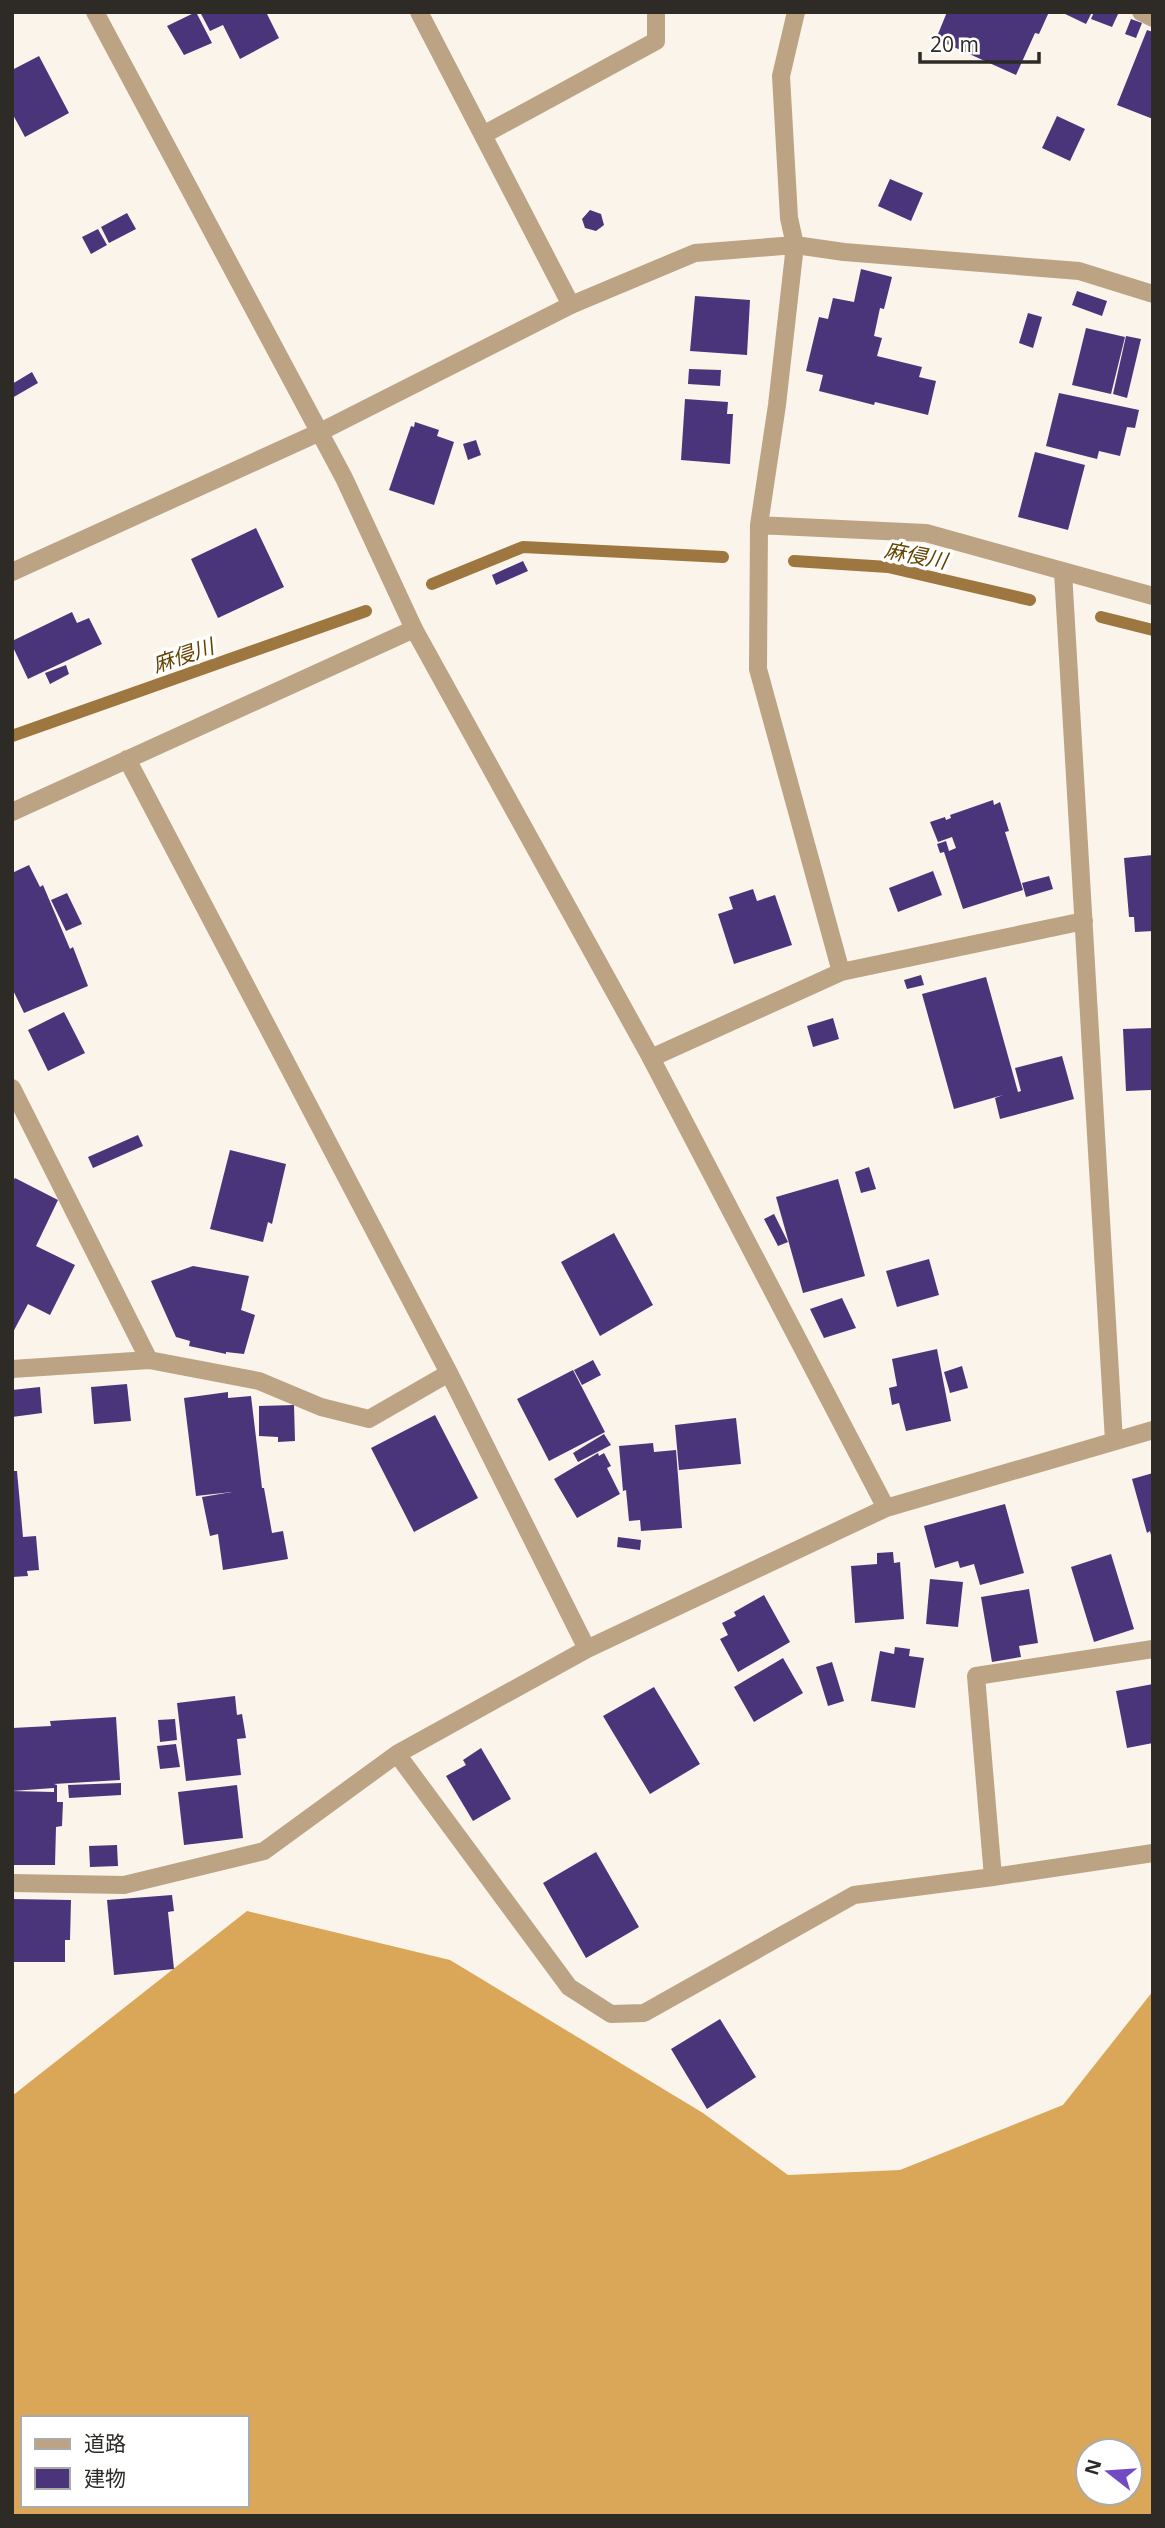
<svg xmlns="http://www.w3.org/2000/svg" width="1165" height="2528" viewBox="0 0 1165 2528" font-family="'Open Sans','Noto Sans JP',sans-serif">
	<rect width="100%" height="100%" fill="#fbf4ea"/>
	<path fill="#daa657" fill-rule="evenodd" d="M247,1911L450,1960L703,2113L788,2175L900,2170L1063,2105L1153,1991V2516H12V2096ZM23,2418H247V2505H23ZM1088,2451H1130V2493H1088Z"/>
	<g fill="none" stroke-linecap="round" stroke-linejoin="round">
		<path stroke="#9d773f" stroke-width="12" d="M794,561L888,567L1030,600
			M432,584L523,547L723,557
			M1101,617L1153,630
			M12,736L366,611"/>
	</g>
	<path fill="#4a357b" d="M196,12L212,43L184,55L167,26Z
		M200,12H266L279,38L240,59L223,25L210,31Z
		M947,12H1049L1039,34L1035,33L1016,75L936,39Z
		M1061,12H1092L1086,24Z
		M1094,12H1119L1112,27L1091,19Z
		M1131,19L1142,23L1136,38L1125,34Z
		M1147,30L1153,32V119L1117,105Z
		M39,56L69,113L25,137L12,113V70Z
		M1057,116L1085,129L1070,161L1042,148Z
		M890,179L923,193L911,221L878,206Z
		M590,210L601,214L604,225L596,231L585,228L582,219Z
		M127,213L136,229L109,243L101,227Z
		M98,229L107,245L91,254L82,237Z
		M861,269L892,277L884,309L880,308L874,336L882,338L877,356L922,367L919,377L936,381L928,415L875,402L874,405L819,391L823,375L806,371L819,317L828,319L833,298L854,302Z
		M1077,291L1107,301L1102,316L1072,305Z
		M695,296L750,300L747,355L690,351Z
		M1028,313L1042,317L1033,348L1019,343Z
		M1086,328L1125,337L1111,394L1072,385Z
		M1126,336L1141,339L1127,398L1113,394Z
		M689,369L721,370L720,386L688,384Z
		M32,372L38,383L12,398V384Z
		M1059,393L1139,410L1135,428L1127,427L1120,456L1099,451L1097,459L1046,446Z
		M685,399L728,402L727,414H733L730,464L681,460Z
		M415,422L439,430L437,436L454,442L434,505L389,490L411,426L414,427Z
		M476,440L481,455L468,460L463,444Z
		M1035,452L1085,465L1068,530L1018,517Z
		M256,528L284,587L218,618L191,559Z
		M523,561L528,571L496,585L492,575Z
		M72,612L77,623L89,618L102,644L28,679L12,645V641Z
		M66,665L69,674L50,684L45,673Z
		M993,800L994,805L1000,802L1009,831L1005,832L1023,890L963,909L944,852L940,853L937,844L946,841L949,851L956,848L952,837L938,842L930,822L945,817L946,820L951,818L950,815Z
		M1153,855V931L1135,932L1134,917H1129L1124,858Z
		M29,865L40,887L43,885L70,949L73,947L88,986L24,1013L12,988V873Z
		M933,871L942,895L898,912L889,888Z
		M1049,876L1053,889L1026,897L1022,883Z
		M753,889L757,901L775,895L792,945L734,964L718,914L733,909L729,897Z
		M67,893L82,924L66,931L51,900Z
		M921,975L924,985L907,989L904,980Z
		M986,977L1018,1092L1021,1091L1015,1068L1062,1056L1074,1099L1000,1119L995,1098L1003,1095L954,1109L922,994Z
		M64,1012L85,1053L48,1071L28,1030Z
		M833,1018L839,1039L813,1047L807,1026Z
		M1153,1028L1151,1090L1126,1091L1123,1029Z
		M138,1135L143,1146L93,1168L88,1157Z
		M230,1150L286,1164L272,1224L268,1222L263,1242L210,1229Z
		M869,1167L876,1189L861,1193L855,1172Z
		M15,1178L58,1200L36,1246L75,1265L50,1315L28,1304L12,1334V1183Z
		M838,1179L865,1276L803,1293L776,1197Z
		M774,1214L788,1242L778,1246L764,1219Z
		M614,1233L653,1305L600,1336L561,1262Z
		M929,1259L939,1295L897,1307L886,1271Z
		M193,1266L249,1276L241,1310L255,1315L244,1354L226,1352V1354L189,1346L190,1341L176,1337L151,1281Z
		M842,1298L856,1328L824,1338L810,1309Z
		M937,1349L951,1421L906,1431L899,1403L892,1405L889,1388L897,1386L892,1359Z
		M593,1360L601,1375L582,1385L574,1370Z
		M962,1366L968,1388L950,1393L944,1372Z
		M573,1370L605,1432L549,1461L517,1399Z
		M127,1384L131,1421L94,1424L91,1387Z
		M40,1387L42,1413L12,1417V1390Z
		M228,1392V1398L251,1396L262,1488H264L272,1533L283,1531L288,1559L223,1570L218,1534L210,1536L202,1497L232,1492L196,1496L184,1398Z
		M294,1405L295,1441L278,1442V1437L259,1436V1406Z
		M435,1415L478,1498L414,1532L371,1448Z
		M736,1418L741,1464L679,1470L675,1425Z
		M604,1434L611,1445L578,1462L573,1453Z
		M653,1443L654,1452L676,1450L682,1528L641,1531L640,1520L629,1521L626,1490L623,1491L619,1446Z
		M598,1453L599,1456L604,1453L611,1466L607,1468L620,1494L577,1518L554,1479Z
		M12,1471H17L23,1537L36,1536L39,1570L27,1571L28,1576L12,1577Z
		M1153,1473V1539H1152L1150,1531L1147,1533L1132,1479Z
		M1005,1504L1024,1573L980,1585L974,1564L960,1568L958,1561L935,1568L924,1526Z
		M618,1537L641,1540L640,1550L617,1547Z
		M893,1552L894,1563L900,1562L904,1619L855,1623L851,1566L877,1564V1553Z
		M1111,1554L1134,1629L1094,1642L1071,1567Z
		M930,1579L963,1582L958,1627L926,1624Z
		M1029,1589L1038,1643L1019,1646L1021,1657L992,1662L981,1597Z
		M764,1595L790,1642L738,1672L720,1639L728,1635L722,1623L736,1616L734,1612Z
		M895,1647L910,1649L909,1656L924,1658L915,1708L871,1701L880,1651L894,1654Z
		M783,1658L803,1693L754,1722L734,1687Z
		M832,1662L844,1701L828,1706L816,1667Z
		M1153,1684V1743L1127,1748L1116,1691Z
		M654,1687L700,1764L650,1794L603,1716Z
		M235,1696L237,1715L242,1714L246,1738L237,1739L241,1775L186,1781L177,1703Z
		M116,1717L120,1780L54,1784L57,1785V1802H63L62,1826L56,1827L55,1865H12V1791L54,1792V1788L12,1791V1728L51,1726L50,1721Z
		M175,1719L177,1740L160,1742L158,1720Z
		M176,1744L180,1767L160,1769L157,1746Z
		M481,1748L511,1799L473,1821L446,1776L466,1765L463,1760Z
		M121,1783V1795L69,1798L68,1785Z
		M237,1785L243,1838L184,1845L178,1792Z
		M117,1845L118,1866L90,1867L89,1846Z
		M596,1852L639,1927L586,1958L543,1883Z
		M172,1895L174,1911L168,1912L174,1969L114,1975L107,1900Z
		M12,1899L71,1900L70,1940H65V1962H12Z
		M720,2019L756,2077L707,2109L671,2049Z"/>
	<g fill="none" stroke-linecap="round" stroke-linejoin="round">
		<path stroke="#bba384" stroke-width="18" d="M419,12L571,305L695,253L795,245L844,252L1079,271L1153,294
			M796,12L781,76L789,218L795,245L777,405L759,525L758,669L841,972
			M1141,12L1153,18
			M483,135L656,41V12
			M759,525L926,533L1153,596
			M1063,572L1114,1441
			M127,759L449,1373L587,1649
			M12,812L414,629
			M12,1088L149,1360
			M12,1369L149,1360L259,1381L321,1407L369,1419L449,1373
			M886,1508L651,1058L841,972L1084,921
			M397,1754L569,1987L611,2014L644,2013L854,1895L993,1877L1153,1853
			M993,1877L976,1676L1153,1649
			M12,1883L124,1885L264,1851L397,1754L587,1649L886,1508L1153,1430"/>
		<path stroke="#bba384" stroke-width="18" d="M95,12L344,478L414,629L651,1058
			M12,572L320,432L571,305"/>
	</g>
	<g text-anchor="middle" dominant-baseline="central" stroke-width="7" stroke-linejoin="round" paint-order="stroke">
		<g font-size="21" font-style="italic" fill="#654301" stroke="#fff">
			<text transform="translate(916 555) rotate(11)">麻侵川</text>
			<text transform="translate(183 655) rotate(-19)">麻侵川</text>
		</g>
	</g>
	<rect width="1165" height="2528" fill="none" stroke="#2e2b27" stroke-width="28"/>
	<rect x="21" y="2416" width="228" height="91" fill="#ffffff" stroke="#abaaa9" stroke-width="2"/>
	<rect x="35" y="2439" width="35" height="10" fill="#bba384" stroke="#abaaa9" stroke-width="2"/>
	<text x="84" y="2451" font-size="21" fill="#2e2b27">道路</text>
	<rect x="35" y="2468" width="35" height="21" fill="#4a357b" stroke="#abaaa9" stroke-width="2"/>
	<text x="84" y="2486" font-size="21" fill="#2e2b27">建物</text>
	<g transform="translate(1109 2472) rotate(287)"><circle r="33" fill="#ffffff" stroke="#abaaa9" stroke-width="2"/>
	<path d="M0-5L12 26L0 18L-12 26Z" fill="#724ac3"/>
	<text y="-10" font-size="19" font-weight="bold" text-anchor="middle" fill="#2e2b27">N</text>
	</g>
	<path d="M920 52v10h119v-10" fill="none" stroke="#2e2b27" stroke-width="3.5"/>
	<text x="930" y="52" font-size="21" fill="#2e2b27" stroke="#ffffff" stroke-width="5" paint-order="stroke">20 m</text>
</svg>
